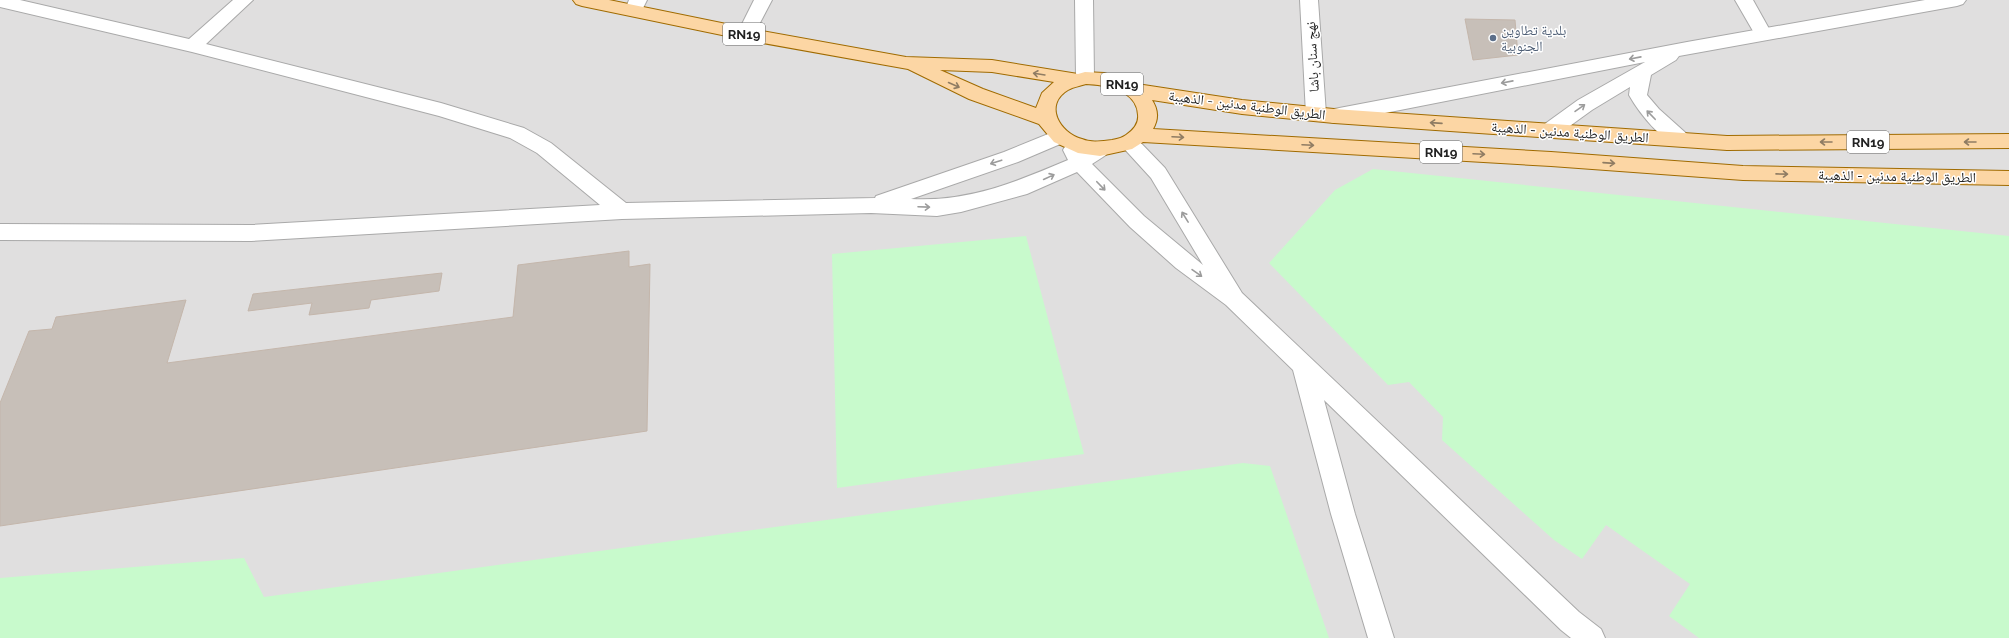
<svg xmlns="http://www.w3.org/2000/svg" width="2009" height="638" viewBox="0 0 2009 638" font-family="Raleway,'Noto Naskh Arabic',sans-serif">
	<rect width="100%" height="100%" fill="#f2efe9"/>
	<path fill="#e0dfdf" d="M0,0H2009V638H0Z"/>
	<path fill="#c8facc" d="M1373,169L2009,236V638H1699L1669,616L1690,584L1606,525L1582,559L1554,540L1442,440L1443,417L1409,382L1388,385L1269,263L1335,190Z
		M1026,236L1084,454L837,488L832,254Z
		M1243,463L1270,466L1329,638H0V578L244,558L264,597Z"/>
	<path fill="#c7bfb8" stroke="#c4b6ab" d="M1465,19L1515,20L1518,55L1473,60Z
		M629,251V267L650,264L647,431L0,526V403L29,331L52,329L56,317L186,300L167,363L513,317L518,265Z
		M442,273L439,291L371,300L369,308L309,315L312,303L248,311L253,294Z"/>
	<g fill="none" stroke-linecap="round" stroke-linejoin="round">
		<g stroke="#a9a9a9" stroke-width="2">
			<path id="minor" d="M0,0H20L189,39L233,0H253L206,44L441,103L524,128L551,143L626,203L875,198L876,196L1004,152L1058,130L1065,132L1068,137L1065,142L1018,162L911,199C969,202 1016,182 1068,160L1063,150L1066,145L1073,143L1080,145L1083,151L1099,143L1106,145L1109,150L1106,155L1092,164L1144,216L1203,265L1151,178L1119,143L1122,138L1129,136L1136,138L1165,168L1242,293L1579,612L1601,629L1605,638H1571L1561,630L1324,400L1355,514L1394,638H1368L1331,514L1293,370L1226,305L1176,268L1130,227L1077,172L1027,194L961,212L937,216L871,213L622,219L251,241L0,240V224L251,225L600,205L537,153L510,138L439,116L192,52L0,7Z
				M629,0H647L640,14L634,16L628,14L625,10Z
				M754,0H772L752,38L746,40L740,38L737,34Z
				M1075,0H1093L1094,78L1092,82L1085,84L1078,82L1076,78Z
				M1300,0H1318L1326,114L1323,119L1316,121L1309,119L1306,114Z
				M1735,0H1753L1772,34L1769,38L1763,40L1757,38Z"/>
		</g>
		<g stroke="#a9a9a9" stroke-width="2">
			<path id="tertiary" d="M1925,0H1966L1963,4L1957,6L1679,56L1676,60L1651,75L1647,95L1659,109L1688,135L1691,140L1688,145C1667,151 1638,111 1629,95L1630,87L1592,110L1556,136L1549,138L1542,136L1539,131L1542,126L1578,100L1645,62L1334,123L1327,121L1324,116L1327,111L1334,109L1687,42Z"/>
		</g>
		<g stroke="#a06b00" stroke-width="2">
			<path id="primary" d="M573,0H609L746,28L906,57L992,60L1078,74L1085,72L1104,73L1137,84L1242,100L1334,109L1727,136L2009,134V148L1727,150L1334,123L1242,114L1152,100C1158,109 1159,119 1153,129L1551,152L1743,166L2009,171V185L1743,180L1551,166L1143,142L1132,149L1100,156L1078,153L1054,142L1039,124L969,99L908,69L746,40L582,6L576,4ZM940,70L992,72L1054,82L1042,93L1036,108L983,89ZM1086,84C1106,85 1137,90 1138,115C1139,124 1133,130 1126,135C1122,138 1117,139 1112,140C1102,141 1091,143 1082,139C1060,133 1043,105 1068,90C1073,87 1080,86 1086,84Z"/>
		</g>
		<use href="#minor" fill="#fff" fill-rule="evenodd"/>
		<use href="#tertiary" fill="#fff" fill-rule="evenodd"/>
		<use href="#primary" fill="#fcd6a4" fill-rule="evenodd"/>
	</g>
	<defs><path id="oneway-shaft" d="M-6 0H5M1.5-3L5.5 0L1.5 3" fill="none" stroke-width="1.6" stroke-linecap="round" stroke-linejoin="round"/></defs>
	<g stroke="#9c9c9c">
		<use href="#oneway-shaft" transform="translate(1635 58) rotate(169)"/>
		<use href="#oneway-shaft" transform="translate(1507 82) rotate(169)"/>
		<use href="#oneway-shaft" transform="translate(1580 108) rotate(-35)"/>
		<use href="#oneway-shaft" transform="translate(1651 115) rotate(-134)"/>
		<use href="#oneway-shaft" transform="translate(996 162) rotate(162)"/>
		<use href="#oneway-shaft" transform="translate(1049 177) rotate(-25)"/>
		<use href="#oneway-shaft" transform="translate(1101 186) rotate(46)"/>
		<use href="#oneway-shaft" transform="translate(924 207) rotate(2)"/>
		<use href="#oneway-shaft" transform="translate(1185 217) rotate(-122)"/>
		<use href="#oneway-shaft" transform="translate(1197 273) rotate(35)"/>
	</g>
	<g stroke="#8f7c63">
		<use href="#oneway-shaft" transform="translate(1039 74) rotate(-171)"/>
		<use href="#oneway-shaft" transform="translate(954 85) rotate(24)"/>
		<use href="#oneway-shaft" transform="translate(1436 123) rotate(-176)"/>
		<use href="#oneway-shaft" transform="translate(1178 137) rotate(3)"/>
		<use href="#oneway-shaft" transform="translate(1826 142) rotate(180)"/>
		<use href="#oneway-shaft" transform="translate(1970 142) rotate(180)"/>
		<use href="#oneway-shaft" transform="translate(1308 145) rotate(3)"/>
		<use href="#oneway-shaft" transform="translate(1479 154) rotate(3)"/>
		<use href="#oneway-shaft" transform="translate(1609 163) rotate(4)"/>
		<use href="#oneway-shaft" transform="translate(1782 174) rotate(1)"/>
	</g>
	<circle fill="#5c6f8a" stroke="#fff" stroke-width="1.5" cx="1493" cy="38" r="4"/>
	<g text-anchor="middle" dominant-baseline="central" stroke-width="3" stroke-linejoin="round" paint-order="stroke">
		<g fill="#fff" stroke="#646464" stroke-width="1">
			<rect x="723" y="23" width="42" height="22" rx="3"/>
			<rect x="1101" y="73" width="42" height="22" rx="3"/>
			<rect x="1847" y="131" width="42" height="22" rx="3"/>
			<rect x="1420" y="141" width="42" height="22" rx="3"/>
		</g>
		<g font-size="13" font-weight="bold" fill="#222">
			<text x="744" y="34">RN19</text>
			<text x="1122" y="84">RN19</text>
			<text x="1868" y="142">RN19</text>
			<text x="1441" y="152">RN19</text>
		</g>
		<g font-size="14" fill="#4e5e75" stroke="#fff" text-anchor="start">
			<text x="1501" y="30">بلدية تطاوين<tspan x="1501" dy="16">الجنوبية</tspan></text>
		</g>
		<g font-size="14" fill="#222" stroke="#fff">
			<text transform="translate(1312 57) rotate(-93)">نهج سنان باشا</text>
			<text transform="translate(1247 105) rotate(7)">الطريق الوطنية مدنين - الذهيبة</text>
			<text transform="translate(1570 132) rotate(4)">الطريق الوطنية مدنين - الذهيبة</text>
			<text transform="translate(1897 176) rotate(1)">الطريق الوطنية مدنين - الذهيبة</text>
		</g>
	</g>
</svg>
